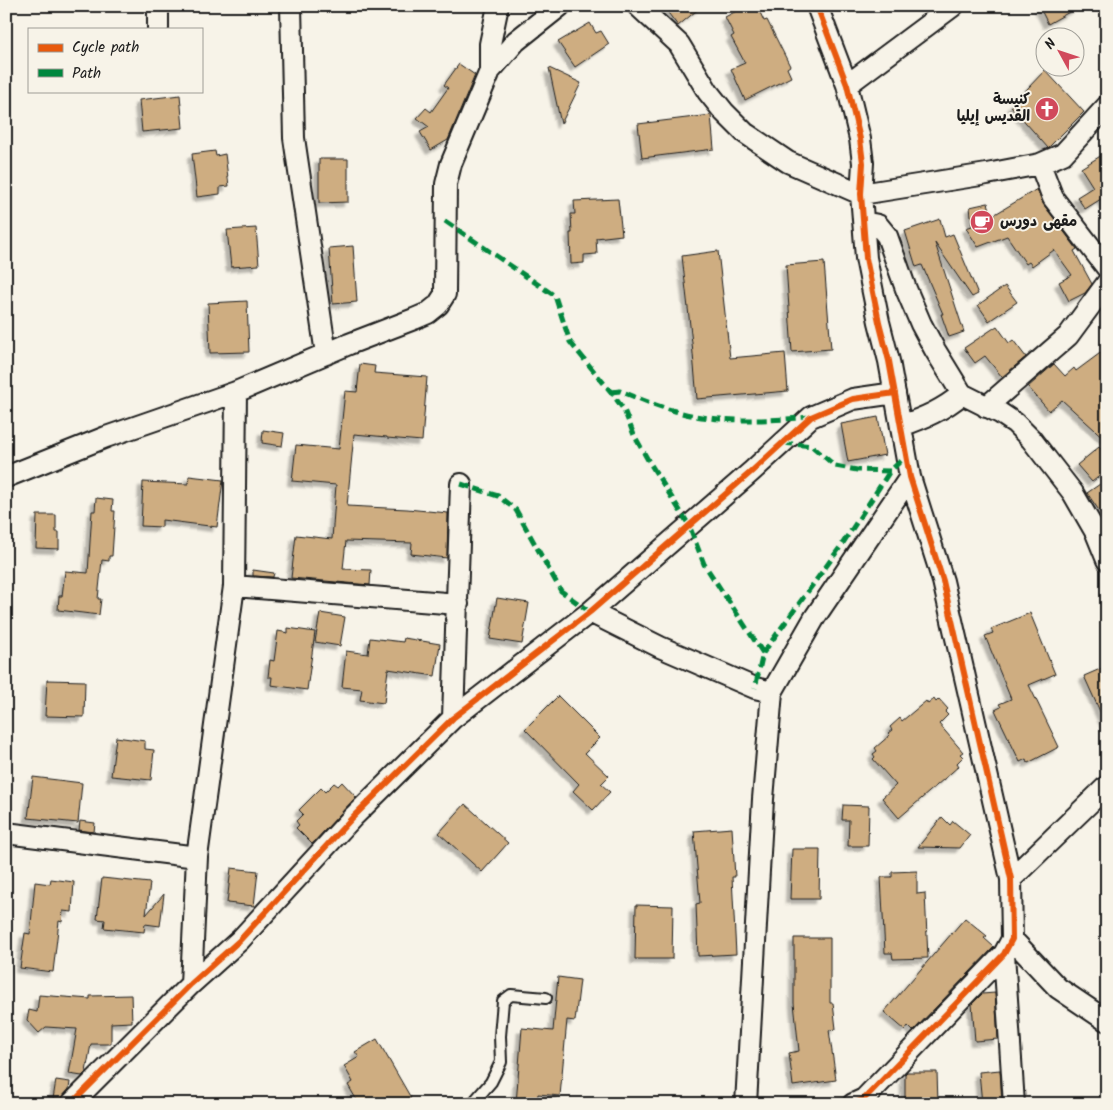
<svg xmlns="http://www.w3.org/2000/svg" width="1113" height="1110" viewBox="0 0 1113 1110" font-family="Kalam,'Playpen Sans Arabic',sans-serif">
	<defs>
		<filter id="shadow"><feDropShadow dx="-4.5" dy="4.5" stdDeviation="1" flood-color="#0004"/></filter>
	</defs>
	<rect width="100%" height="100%" fill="#f7f3e8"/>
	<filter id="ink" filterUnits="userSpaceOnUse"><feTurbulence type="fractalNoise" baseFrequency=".02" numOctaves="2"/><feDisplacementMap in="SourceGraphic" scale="10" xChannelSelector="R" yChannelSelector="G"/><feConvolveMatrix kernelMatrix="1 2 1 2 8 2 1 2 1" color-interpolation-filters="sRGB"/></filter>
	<g filter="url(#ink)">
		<path fill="#cead81" stroke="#1c1c1c" filter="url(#shadow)" d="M663,6H702L678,26Z
			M746,6H757L764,21L767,20L790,66L787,68L791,77L745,100L731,69L745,63L731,37L734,35L725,17Z
			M1039,6H1080L1048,24Z
			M590,23L596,33L601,31L609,44L575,67L558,42Z
			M459,64L475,75L448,140L431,150L420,132L429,127L417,118L426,108L431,112L448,88L444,85Z
			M549,68L581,83L561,124Z
			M1045,70L1084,112L1048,148L1011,106Z
			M180,95L183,128L142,132L139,100Z
			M711,115L714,149L642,158L638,124Z
			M215,151L216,156L225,154L229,186L220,187V194L197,197L192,154Z
			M1107,152V209L1101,199L1085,209L1077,197L1093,187L1081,168Z
			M319,159H348V202L319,203Z
			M1037,189L1044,205L1077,249L1074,251L1092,284L1085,293L1069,301L1059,282L1072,275L1054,250L1032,266L1029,262L1026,264L1007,236L978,247L966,228L972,226L970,207L988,203L992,216Z
			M618,199L622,235L596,238L597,254L584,255V263L571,264L570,233H572L571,214H575L574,201Z
			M940,219L945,237L953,234L978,294L972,297L935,243L964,332L949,337L941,314H943L922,265L916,267L905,231Z
			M256,228L259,265L231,267L227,230Z
			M353,246L357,302L333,304L329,248Z
			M718,251L730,358L785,353L788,391L697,399L692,343L682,256Z
			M824,262L831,349L792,352L786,265Z
			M1005,286L1017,302L989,321L978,305Z
			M247,301L249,352L210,353L208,303Z
			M997,326L1009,343L1013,340L1026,357L1002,377L985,356L975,363L964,348Z
			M1107,348V441L1062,400L1049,411L1028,387L1054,364L1065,376L1074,368L1076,371Z
			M360,364L375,366L374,373L427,377L422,441L387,438V437L354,434L347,506L407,509L448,513L447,558L411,554L412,543L346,541L343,569L371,570L370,585L291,578L296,535L332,539L336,485L292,481L296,445L339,449L345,391L357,392Z
			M878,417L885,455L848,462L841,424Z
			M263,430L284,433L282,446L262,443Z
			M1099,447L1107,456V470L1092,482L1077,465Z
			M189,476L223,480L217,527L162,520V527L141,526L143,482L188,484Z
			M1100,484L1107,494V522L1087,493Z
			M96,498L113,500L112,511H115L112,556H109V561L102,560L98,599H101L99,615L58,610L59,596H62L65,571L88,573L92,511H95Z
			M37,515H56V532H59V549L36,548Z
			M253,570L274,573L273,577L253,576Z
			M497,598L529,603L522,644L490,639Z
			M320,613L345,617L340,646L315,642Z
			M1030,613L1055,674L1029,685L1059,747L1028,763L1026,759L1020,762L995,710L1001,707L999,704L1011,699L985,636L993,633L991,629Z
			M288,628L315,632L307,690L271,685L272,677H268L270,660L274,661L278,631L288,633Z
			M370,638L403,642L404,638L440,644L435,676L388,669L384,703L360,700L362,689L342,687L346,651L368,654Z
			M1107,666V727L1084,676Z
			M47,680L85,681L84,717L45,716Z
			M558,696L600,738L585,753L609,776L601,784L610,792L593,810L573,791L579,784L525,729Z
			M934,699L936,702L939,699L948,709L945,712L948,715L939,724L963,752L960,754L963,757L957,763L959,766L899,818L882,798L896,785L873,759L875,757L873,754L877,751L875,748L890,735L888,733L892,730L890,727L900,718L902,721L926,701L928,704Z
			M116,737L145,741V749L154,750L151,780L111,776Z
			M33,777L82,783L78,823L28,818Z
			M342,782L356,797L312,844L296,828L299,825L296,821L303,814L299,810L321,788L325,792L334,783L338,786Z
			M465,804L508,843L482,872L439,833Z
			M843,805L869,806L868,846H848L849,820H842Z
			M942,817L950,825L953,821L970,835L960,848L918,847Z
			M80,821L95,823L94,832L79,830Z
			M732,828L735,877H732L736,954L698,956L696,904L700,903L694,831Z
			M792,849H820L819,899H790Z
			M231,868L258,871L254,906L227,903Z
			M917,871V894L925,893L928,958L893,959L892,953H885L881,877H892V872Z
			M102,878L150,883L146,915L164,894L160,926L145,924L144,932L104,928L105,920L97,919Z
			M51,879L74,882L72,912L63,911L62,922L59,921L53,972L20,968L25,933L30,934L35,882L50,884Z
			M636,905L673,906L672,959H635Z
			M965,918L987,936L984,938L994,947L913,1031L908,1026L905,1030L884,1012Z
			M794,938H830V1003H833L836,1029L829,1030L836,1080L793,1086L789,1053L799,1051L794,1003Z
			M558,977L580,980L575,1021L567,1020L560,1096L538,1094L537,1104H516L522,1028L553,1031Z
			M995,993L998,1039L975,1041L972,1004L982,994Z
			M39,995L90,999V996L131,995L132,1022L111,1023V1044H91L86,1072L82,1076L69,1074L77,1029L46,1027L39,1033L27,1020L29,1010L37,1012Z
			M377,1039L411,1098L401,1104H359L348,1085L353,1082L344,1066L359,1057L355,1052Z
			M1000,1070L1002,1104H982L979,1072Z
			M907,1072H937L938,1104H905V1074Z
			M56,1080L70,1082L69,1089L60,1100L53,1099Z"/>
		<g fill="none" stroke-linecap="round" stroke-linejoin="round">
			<g stroke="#1c1c1c" stroke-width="14">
				<path id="lane" d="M472,1104L491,1082L501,1062L500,1036L503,1001L511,995L546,998"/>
			</g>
			<g stroke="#1c1c1c" stroke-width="24">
				<path id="street" d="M158,6V29
					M291,6L294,138L326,354
					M638,6L679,44L708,92L724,112L745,133L788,162L861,194L987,174L1040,164L1063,154L1107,106
					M817,6L847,85L860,139L863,163L861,194L866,258L879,322L889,361L910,477L943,581L1011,879L1012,939L1004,954L864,1099L853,1104
					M490,71L516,41L560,6
					M847,85L953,6
					M1040,164L1053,198L1107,268
					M864,226L873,224L878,225L887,236L906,289L921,324L935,350L962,394L1000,413L1015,423L1031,439L1073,493L1096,533L1107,560
					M986,407L1068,336L1107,283
					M901,426C924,418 943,410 962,394
					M6,477L106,437L236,392L349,344L414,319L428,313L438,305L445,294L446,184L451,164L490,71V44L498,6
					M234,586L458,604
					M590,612L660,647L755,688L772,692
					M453,718L461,484
					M6,833L197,857
					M1011,879L1107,786
					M1012,939L1058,988L1107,1021
					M1004,954L1014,1104
					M191,984L197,857L234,586L236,392
					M71,1104L191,984L240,940L353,817L453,718L590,612L751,472L811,417L853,399L895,393
					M746,1104L763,799L772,692L815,617L910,477"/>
			</g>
			<use href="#lane" stroke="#f7f3e8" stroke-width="10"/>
			<use href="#street" stroke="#f7f3e8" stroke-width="20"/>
			<path stroke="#00873e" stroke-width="5" stroke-dasharray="10 5" stroke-linecap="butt" d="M445,221L555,296L570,342L611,392L624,410L634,435L648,460L689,525L704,564L763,653L755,688
				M611,392L620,391C638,398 656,406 675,411C712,423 770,421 809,417
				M783,443L812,446L835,466L857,470L890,471L907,455
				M461,484L498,496L516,510L561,591L590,612
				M763,653L841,546L890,471"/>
			<g stroke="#f7f3e8" stroke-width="9">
				<path id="cycleway" d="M817,6L847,85L860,139L863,163L861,194L866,258L879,322L889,361L910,477L943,581L1011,879L1012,939L1004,954L864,1099L853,1104
					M71,1104L191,984L240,940L353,817L453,718L590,612L751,472L811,417L853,399L895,393"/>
			</g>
			<use href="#cycleway" stroke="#e8590c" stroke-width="6"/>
		</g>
	</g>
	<defs>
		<g id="church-disc" transform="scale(1.25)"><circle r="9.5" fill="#d1495b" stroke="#f7f3e8"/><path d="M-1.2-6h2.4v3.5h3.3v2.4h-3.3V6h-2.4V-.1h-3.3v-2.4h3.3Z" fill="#fff"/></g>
		<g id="cafe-disc" transform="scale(1.25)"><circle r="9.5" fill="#d1495b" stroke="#f7f3e8"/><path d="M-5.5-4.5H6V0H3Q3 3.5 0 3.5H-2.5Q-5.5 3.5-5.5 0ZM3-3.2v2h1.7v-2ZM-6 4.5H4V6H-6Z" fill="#fff"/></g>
	</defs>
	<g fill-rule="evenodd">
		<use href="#church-disc" x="1047" y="109"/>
		<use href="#cafe-disc" x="982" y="222"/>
	</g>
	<g text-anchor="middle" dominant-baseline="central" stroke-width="4" stroke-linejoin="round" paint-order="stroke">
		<g font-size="15" font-weight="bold" fill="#1c1c1c" stroke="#f7f3e8" text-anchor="end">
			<text x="1030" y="100">كنيسة<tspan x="1030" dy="17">القديس إيليا</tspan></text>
			<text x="1000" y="222" text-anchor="start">مقهى دورس</text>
		</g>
	</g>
	<rect width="1113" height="1110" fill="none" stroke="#f7f3e8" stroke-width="25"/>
	<rect x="12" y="12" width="1088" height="1085" fill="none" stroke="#1c1c1c" stroke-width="2" filter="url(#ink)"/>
	<rect x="28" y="28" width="175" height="65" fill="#f7f3e8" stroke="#9f9d96"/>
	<rect x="38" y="44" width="25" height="8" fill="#e8590c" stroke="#9f9d96"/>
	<text x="72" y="52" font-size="15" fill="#1c1c1c">Cycle path</text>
	<rect x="38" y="69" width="25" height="8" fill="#00873e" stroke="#9f9d96"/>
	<text x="72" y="78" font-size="15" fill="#1c1c1c">Path</text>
	<g transform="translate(1060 52) rotate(310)"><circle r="24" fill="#f7f3e8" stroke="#9f9d96"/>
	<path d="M0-4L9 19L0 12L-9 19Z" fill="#d1495b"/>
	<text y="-8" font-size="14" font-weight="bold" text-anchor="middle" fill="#1c1c1c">N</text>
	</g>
</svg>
